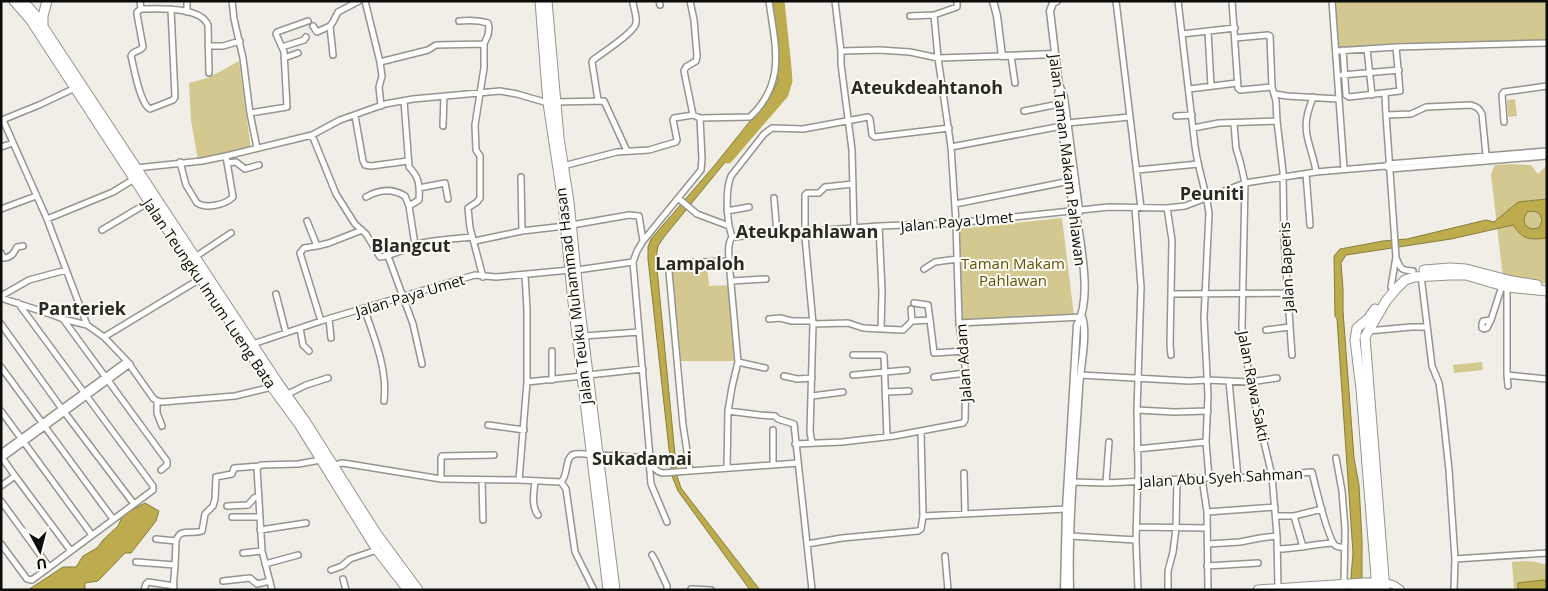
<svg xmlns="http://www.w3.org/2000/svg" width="1548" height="591" viewBox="0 0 1548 591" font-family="'Open Sans',sans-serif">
	<rect width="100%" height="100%" fill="#f0eee7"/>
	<path fill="#d2c890" d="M1332,1H1547V41L1335,51Z
		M239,61L251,149L198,160L191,120L189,83L208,78Z
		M1515,99L1517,116L1508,117L1507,100Z
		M1512,164L1531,165L1538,174L1547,165V284L1503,278L1491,174L1495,165Z
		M1062,218L1074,316L963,323L957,229Z
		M707,265L709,286L728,285L736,361H681L672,266Z
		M1482,362L1483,370L1454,373L1453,365Z
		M1525,561L1536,562L1547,565V590H1514L1512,562Z"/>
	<path fill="#bdac4d" stroke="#887c39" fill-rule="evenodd" d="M771,1H780L786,64L785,82L780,95L664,237L658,246L656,258L677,476L681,488L760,590H750L678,491L672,476L648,259V247L651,239L714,166L771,95L778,81Z
		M1547,199V238C1530,240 1523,240 1513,225L1451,239L1346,255L1341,263L1343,289V311L1354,458L1359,485L1362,541V590H1352L1351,577L1353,553L1337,319L1335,316L1334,256L1340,249L1383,241L1407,239L1486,220L1494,222L1518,202ZM1534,211L1540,214L1542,221L1539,228L1531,229L1525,225L1524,218L1527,212Z
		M145,503L159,511L156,521L131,553H125L98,581L85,583V590H28L63,567H76L83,556L97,548L103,540L118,526L123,515Z
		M1543,580L1547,581V590H1518V583Z"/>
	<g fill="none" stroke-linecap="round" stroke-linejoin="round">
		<path stroke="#bdac4d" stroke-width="9" d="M728,159L784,94L788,81L787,68L780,1"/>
		<g stroke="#95948d" stroke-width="8">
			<path id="minor" d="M140,1L141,9L137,12V14L143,47C140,52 133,50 131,56C134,68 140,104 150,109L173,100L175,97L171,9
				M187,1V12
				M232,1L234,19L243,58L250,113L257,148
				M365,1L380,62L382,76L379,87L381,106
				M659,1L660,5
				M835,1L841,51L880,50L910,52L938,58L1002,56
				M1116,1L1141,208
				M1178,1C1184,49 1189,98 1195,146C1198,169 1206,190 1209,213L1204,318L1208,395L1206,442L1209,478
				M1232,1L1238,88L1240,90L1272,87
				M1332,1L1344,169
				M141,9C158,9 200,6 208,25L209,73
				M934,15L938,58L951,147
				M910,16L934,15L957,7V1
				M459,21C469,20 478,20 488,23L489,27L488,35L484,44V68L475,125L476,150L480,156V198L477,202L468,208L470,228L483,277
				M313,26L317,32L330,26
				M1208,31L1211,86
				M1182,34L1235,28
				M1235,38L1268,35L1270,36L1272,87L1276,101L1277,121L1283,172L1284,240L1292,355
				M208,46H223L240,41
				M282,47L304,40L306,37
				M1367,49L1372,95
				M1343,50L1346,95L1349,97L1400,91L1396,47
				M841,51V64L852,150L854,228
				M1336,51L1396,47L1547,43
				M333,55L330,26L333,22L338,12L359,1
				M1011,56L1015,83
				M284,58L298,53
				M380,62L428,50L436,45L484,44
				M1342,75L1399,70
				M1189,89L1237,83
				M1275,94L1287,96L1338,99
				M1385,94L1386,115
				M1313,97C1311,104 1308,110 1307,117C1303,136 1314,154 1316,172
				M598,100L592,62L593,60C601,54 635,32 636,23C637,17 634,9 633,3
				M404,101L409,167C419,177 420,185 419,200L409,206L415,245
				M555,102L604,101L627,151
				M1024,111L1059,104
				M250,113L287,107L284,52L276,34L277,32L308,21
				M355,116L363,161L365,165L371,166L408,161
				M1176,116L1192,115
				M700,118L750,117C787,82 775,46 769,1
				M2,120L39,105L75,88
				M3,120L47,219L87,325L104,337L127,361L153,398L157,401L162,402L235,396L272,387
				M1504,122L1502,95L1504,92L1547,86
				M1234,124L1236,148L1241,165L1245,183L1242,328L1250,382L1272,476L1277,536L1278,588
				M443,126L444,96
				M1193,128L1219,123L1277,121
				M312,135L336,194L355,224L366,234L380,257C393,256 405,248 418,244C435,239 454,239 472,237
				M1,147L13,143
				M180,162L186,185L197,203C206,209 225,205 233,197L226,156
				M227,163L236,162L245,169L259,165
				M563,166L617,152L649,150L676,142L677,140L673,120L674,118L693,115
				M136,168L202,161L226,156L312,135L340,120L385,104L413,99L500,91L517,94L548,103
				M1388,168L1390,169L1547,156
				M1137,170L1198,164
				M1306,174L1310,225
				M521,177L522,231
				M419,188L445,183L448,199
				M366,197C378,190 392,188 405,196L409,206
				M678,198L697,214L729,226L732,237L879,226L956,223L1109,207L1167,208L1185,206L1245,183L1316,172L1386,166L1388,164L1547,151
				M774,198L777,233
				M955,204L1070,181
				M1135,208L1141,287L1137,410L1138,469L1136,540L1138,590
				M1167,208L1172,240L1170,345L1171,355
				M1,209L36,196
				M727,211L749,207
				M47,219L113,192L134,179
				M307,221L317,246L329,243L362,230
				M572,225L629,215L639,216L643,241
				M729,226C727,211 725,191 731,176L764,134L772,128L803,129L868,117L870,119L872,135L875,137L949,128
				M102,230L149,202
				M475,241L522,231L565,226
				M317,246L304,248L300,253L321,321
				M1,253L3,258C11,258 14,253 17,247L23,246
				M388,256L413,324L422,364
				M195,257L231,233
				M1396,258C1401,269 1400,270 1413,271
				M729,261C729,253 727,244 732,237
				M633,262L650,458C652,466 655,472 663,473L798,463
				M924,269L935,262L957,259
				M577,270L633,262L637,251L643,241L701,170L702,159L700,118L693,115L684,71L686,67L696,61L697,56L694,20L690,1
				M1421,276L1432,366L1439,383L1442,405L1449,470L1455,559L1547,553
				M731,281L766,279
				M1391,287L1396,257L1386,115L1411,114L1426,107L1471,105C1477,107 1479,108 1482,114L1486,155
				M1507,287V375L1546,379
				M276,294L286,333
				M1171,294L1288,293
				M1,296L29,280L66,270
				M1,298L53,315L63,319L87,325
				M914,303L928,305L930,320
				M364,308C374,337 388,370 384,401
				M911,309L912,321
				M63,319L167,461V465L161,470
				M329,319L331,338
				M769,319L780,318L792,321H813
				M1491,320L1483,321L1482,324V328L1484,329L1487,328L1491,320L1502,286
				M959,323L1082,317
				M1,324L62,409L134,504
				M813,324L848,323L863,328L881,329L882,291L879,226
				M300,328L303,345L309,351
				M881,329L903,330L912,321L930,320L934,353L964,351
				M1266,330L1290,327
				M1368,331L1411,327H1427
				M584,336L639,332
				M104,337L200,279
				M253,344L321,321L468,277L475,275L496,277L570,270
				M853,355H882L884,356L887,437
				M738,362L765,368
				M1,367L113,519
				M588,375L643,369
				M853,375L907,370
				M1080,375L1189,381L1207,380L1250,382L1277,378
				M1507,375L1508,386
				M784,376L797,379L812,378
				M934,377L966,373
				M552,380V351
				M1229,381L1238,478
				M527,382L582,376
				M886,392L909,391
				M286,395L306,385L328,378
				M812,396L843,392
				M157,401V413L162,426
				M1137,410L1174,412L1208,411
				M1,411L92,535
				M728,411L760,415L775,416L778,419L794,424L807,544L842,538L918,531L921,529L923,516L921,432
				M488,425L524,430
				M812,443L810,432L813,324L805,237V195L807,193H819L825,187L853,184
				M795,444L842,442L894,436L963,423L965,420L966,373L959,323L956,223L951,147L1062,126L1067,123L1130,117
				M1137,449L1206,442
				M1,453L127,361
				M599,455L650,458
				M1,456L15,476L1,486
				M2,458L130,364
				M1336,458L1342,491L1345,529L1344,583
				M649,461L651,484L667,522
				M773,465V430
				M334,467L338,464L343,463L441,479L519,480L527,382V310L525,275
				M690,471L683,425L669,272L670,267L677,263L729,261L738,362L732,387L728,411L727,468
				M964,473L965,514
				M15,476L71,551
				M1202,478L1207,512L1208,590
				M441,479V458L442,456L494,455
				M482,480L483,520
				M519,480L561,482L566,489L575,552L594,590
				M535,481C534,492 531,506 538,515
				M561,482C569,475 564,456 575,454C580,453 586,454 592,455
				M1073,482L1106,483L1202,478H1238L1312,472C1315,484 1328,541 1336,546C1338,547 1341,547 1344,548
				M1106,483L1109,442
				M1,501L49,567
				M227,506L248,505L254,498L258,496
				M1207,512L1275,507
				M923,516L1066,509
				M1276,516H1294L1322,509
				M1294,516L1303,547
				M232,517H260
				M1136,527L1206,528
				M260,530L306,523
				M1070,536L1136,540
				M156,539L176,541L175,565
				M176,541C180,527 191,535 202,531L205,514L213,506L215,499L216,477L232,474L234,468L259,466
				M1,544L27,579L32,580L153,490V486L18,303
				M807,544L812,590
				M1207,544L1240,542L1260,538L1277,536
				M1277,549C1296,549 1314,544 1333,543
				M243,553L262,551
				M652,555L655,560L667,586V590
				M945,556L948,590
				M136,562L175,565L173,590
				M265,564L298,555
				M1207,566L1258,563
				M331,570L342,566L350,559L377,550
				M343,579L346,590
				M223,581L250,578L257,584L270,581
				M691,589L711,590
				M144,590L146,584L148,582L174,586
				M272,590L262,551L257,468L261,465L298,464L321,460
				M1168,590V571L1173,552L1176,528L1177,480
				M1454,590L1455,559"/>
		</g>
		<g stroke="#95948d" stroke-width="9">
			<path id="tertiary" d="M993,1L997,16L1002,56L1055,54
				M1057,1L1053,3L1050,11L1059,86L1058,96L1073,210L1077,218C1081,248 1092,299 1077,325L1066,509L1064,590
				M1060,87L1064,97L1079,210L1077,218
				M1070,590C1068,523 1075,455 1079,388C1080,369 1088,334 1082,317"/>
		</g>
		<g stroke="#95948d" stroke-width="9">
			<path id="secondary" d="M1384,582L1394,585L1401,590"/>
		</g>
		<g stroke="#95948d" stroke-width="11">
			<path id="trunk" d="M14,1L30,19L165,226L220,306L272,387L299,424L377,550L408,590
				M23,1L36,16L278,383L305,421L376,533L418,590
				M540,1L548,103L563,202L573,302L608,590
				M547,1L559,138L569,202L579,302L615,590
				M43,25V16L47,1
				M1424,270L1450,268L1466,269L1512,281L1537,285
				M1375,309L1368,319L1357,328L1355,340L1361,389L1377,590
				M1258,590L1380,582
				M1355,590H1385L1365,337L1386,301L1396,289L1405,280L1414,277L1450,275H1466L1507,287L1547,291"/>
		</g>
		<use href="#minor" stroke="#fff" stroke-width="5"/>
		<use href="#tertiary" stroke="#fff" stroke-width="6"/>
		<use href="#secondary" stroke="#fff" stroke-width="7"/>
		<use href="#trunk" stroke="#fff" stroke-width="9"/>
	</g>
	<g text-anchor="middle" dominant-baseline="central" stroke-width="4" stroke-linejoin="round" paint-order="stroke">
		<g font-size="15" fill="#0c0c09" stroke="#fdfcf4">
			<text transform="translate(1068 160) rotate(83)">Jalan Taman Makam Pahlawan</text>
			<text transform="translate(957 221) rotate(-5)">Jalan Paya Umet</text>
			<text transform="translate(1286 267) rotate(-93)">Jalan Baperis</text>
			<text transform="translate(210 293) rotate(56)">Jalan Teungku Imum Lueng Bata</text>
			<text transform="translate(410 295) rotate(-17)">Jalan Paya Umet</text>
			<text transform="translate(573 296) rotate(-97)">Jalan Teuku Muhammad Hasan</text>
			<text transform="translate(963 363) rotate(-94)">Jalan Adam</text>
			<text transform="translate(1254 386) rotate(79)">Jalan Rawa Sakti</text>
			<text transform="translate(1221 477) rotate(-3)">Jalan Abu Syeh Sahman</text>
		</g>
		<g font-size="15" fill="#5e5306" stroke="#fdfcf4">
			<text x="1013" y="263">Taman Makam<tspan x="1013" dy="17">Pahlawan</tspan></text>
		</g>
		<g font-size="18" font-weight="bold" fill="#2a2924" stroke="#fdfcf4">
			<text x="927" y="87">Ateukdeahtanoh</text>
			<text x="1212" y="193">Peuniti</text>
			<text x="807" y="231">Ateukpahlawan</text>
			<text x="411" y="245">Blangcut</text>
			<text x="700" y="263">Lampaloh</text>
			<text x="82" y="308">Panteriek</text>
			<text x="642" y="458">Sukadamai</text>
		</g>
	</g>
	<rect width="1548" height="591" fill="none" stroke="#0c0c09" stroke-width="5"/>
	<g transform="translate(40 551) rotate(173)" stroke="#fdfcf4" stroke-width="4" paint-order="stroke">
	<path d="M0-4L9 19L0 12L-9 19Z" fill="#0c0c09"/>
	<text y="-8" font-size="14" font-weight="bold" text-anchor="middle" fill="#0c0c09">U</text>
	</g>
</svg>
